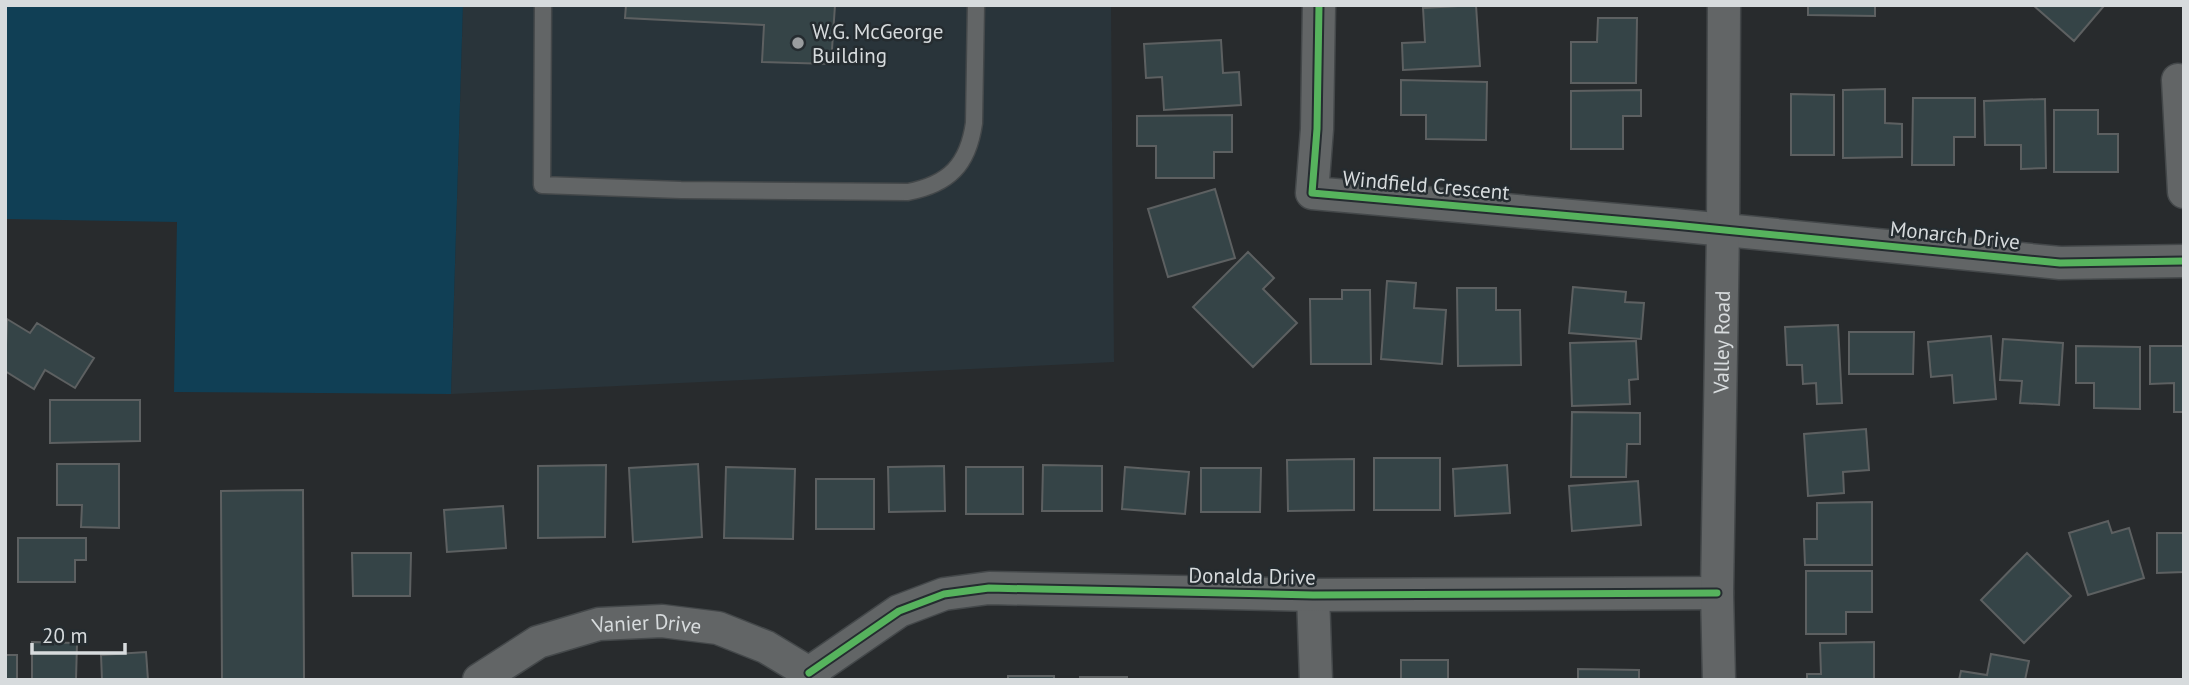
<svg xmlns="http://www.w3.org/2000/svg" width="2189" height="685" viewBox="0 0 2189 685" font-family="'PT Sans',sans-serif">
	<rect width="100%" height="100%" fill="#282b2d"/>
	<path fill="#29343a" d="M463,5H1111L1114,362L451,394Z"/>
	<path fill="#103f55" d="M5,5H463L451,394L174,392L177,222L5,219Z"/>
	<path fill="#354447" stroke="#5d6061" stroke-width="2" d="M626,5H835L831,64L762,62L764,25L625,18Z
		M1476,5L1480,66L1403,70L1402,43L1425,42L1423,8Z
		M1808,5H1875V16L1808,15Z
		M2033,5H2101L2103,7L2074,41Z
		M1598,18H1637L1636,83H1571V42H1597Z
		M1221,40L1223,73L1239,72L1241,105L1164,110L1162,77L1146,78L1144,44Z
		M1401,80L1487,82L1486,140L1426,139V115H1401Z
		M1885,89V123L1902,124V157L1843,158V90Z
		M1641,90V116H1623V149H1571V91Z
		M1791,94L1834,95V155H1791Z
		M1913,98H1975V137H1954V165H1912Z
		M2045,99L2046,168L2021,169V145H1985L1984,101Z
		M2054,110H2098V134H2118V172H2054Z
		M1232,115V152H1214V178H1156V146H1137V116Z
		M1215,189L1235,258L1168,277L1148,209Z
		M1248,252L1274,278L1263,289L1297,323L1253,367L1193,307Z
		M1387,281L1416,283L1414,308L1446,310L1442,364L1381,359Z
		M1573,287L1626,292L1625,302L1644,303L1641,339L1569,333Z
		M1457,288H1496V310H1520L1521,365L1458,366Z
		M1342,290H1370L1371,364H1311L1310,299H1342Z
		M7,319L30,333L37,323L94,358L75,388L45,370L34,389L5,371Z
		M1838,325L1842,403L1817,404L1816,383L1803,384L1802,365H1787L1785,327Z
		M1849,332H1914L1913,374H1849Z
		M1991,336L1996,399L1954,403L1952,375L1931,377L1928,342Z
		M2003,339L2063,343L2059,405L2020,403L2022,381L2000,380Z
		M1636,341L1638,379L1629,380L1630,404L1572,406L1570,343Z
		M2076,346L2140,347V409L2094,408V383H2076Z
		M2150,346H2184V412H2174V383L2150,384Z
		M50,400H140V441L50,443Z
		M1572,412L1640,413V444H1627L1626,477H1571Z
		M1866,429L1869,470L1843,472L1844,493L1808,496L1804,434Z
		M1374,458H1440V510H1374Z
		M1354,459V510L1288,511L1287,460Z
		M57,464H119V528L81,527L82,505H57Z
		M698,464L702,537L633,542L629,468Z
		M606,465L605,537L538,538V466Z
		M1043,465L1102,466V511H1042Z
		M1507,465L1510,513L1455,516L1453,469Z
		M944,466L945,511L889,512L888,467Z
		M726,467L795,469L793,539L724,538Z
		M966,467H1023V514H966Z
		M1125,467L1189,472L1185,514L1122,509Z
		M1201,468H1261L1260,512H1201Z
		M816,479H874V529H816Z
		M1638,481L1641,525L1572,531L1569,486Z
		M303,490L304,680H222L221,491Z
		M1872,502V565H1805L1804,539H1817V503Z
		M503,506L506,548L447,552L444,510Z
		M2108,521L2112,533L2129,528L2144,578L2088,595L2069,533Z
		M2157,533H2184V572L2157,573Z
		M18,538H86V560H75V582H18Z
		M352,553H411L410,596H353Z
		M2027,553L2071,596L2024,643L1981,600Z
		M1806,571H1872V612H1846V634H1806Z
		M32,642L77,643L76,680H32Z
		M1874,642V680H1807V674H1821L1820,643Z
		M146,652L148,680H102L101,655Z
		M1991,654L2029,661L2025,680H1959L1961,671L1987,675Z
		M5,655H17V680H5Z
		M1401,660H1448V680H1401Z
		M1578,669L1639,670V680H1578Z
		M1008,676H1054V680H1008Z
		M1080,677H1127V680H1080Z"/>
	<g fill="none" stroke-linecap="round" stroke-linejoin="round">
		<g stroke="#44484a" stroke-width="19">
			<path id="lane" d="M543,5L542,185L681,190L908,192C949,184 968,165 974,123L976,5"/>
		</g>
		<g stroke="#44484a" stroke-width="35">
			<g id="street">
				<path d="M1319,5L1317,129L1312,193L1674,225L2060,263L2184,261"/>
				<path d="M2178,80L2184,192"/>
				<path d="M1313,595L1316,680"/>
				<path d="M809,673L899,611L944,594L989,588L1313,595L1717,593"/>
				<path id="s1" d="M479,680L538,642L599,624L662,621L718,628L766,647L809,673L815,680"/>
				<path id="s2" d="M1719,680L1717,593L1723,230L1724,5"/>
			</g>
		</g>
		<use href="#lane" stroke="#626566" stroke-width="16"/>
		<use href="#street" stroke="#626566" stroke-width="32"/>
		<g stroke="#252c30" stroke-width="11">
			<path id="cycleway" d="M1319,5L1317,129L1312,193L1674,225L2060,263L2184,261
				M809,673L899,611L944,594L989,588L1313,595L1717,593"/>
		</g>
		<use href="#cycleway" stroke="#56b35d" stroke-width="7"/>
	</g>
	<circle fill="#9a9d9f" stroke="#252c30" stroke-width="2.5" cx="798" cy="43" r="7"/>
	<g text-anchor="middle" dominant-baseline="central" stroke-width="5" stroke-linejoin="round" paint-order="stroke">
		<g font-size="21" fill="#d7dbdd" stroke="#252c30" text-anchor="start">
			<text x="812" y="31">W.G. McGeorge<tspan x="812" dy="24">Building</tspan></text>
		</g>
		<g font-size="21" fill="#d7dbdd" stroke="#252c30">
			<text transform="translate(1426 185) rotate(5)">Windfield Crescent</text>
			<text transform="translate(1955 235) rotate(6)">Monarch Drive</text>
			<text stroke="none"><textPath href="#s2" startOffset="338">Valley Road</textPath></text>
			<text transform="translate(1252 576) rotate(1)">Donalda Drive</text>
			<text stroke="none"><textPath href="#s1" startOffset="182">Vanier Drive</textPath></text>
		</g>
	</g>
	<rect width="2189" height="685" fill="none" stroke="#d7dbdd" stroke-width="14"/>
	<path d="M32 643v10h93v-10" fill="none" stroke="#d7dbdd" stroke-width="3.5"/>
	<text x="42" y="643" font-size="21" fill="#d7dbdd" stroke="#252c30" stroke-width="5" paint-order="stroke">20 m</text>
</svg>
